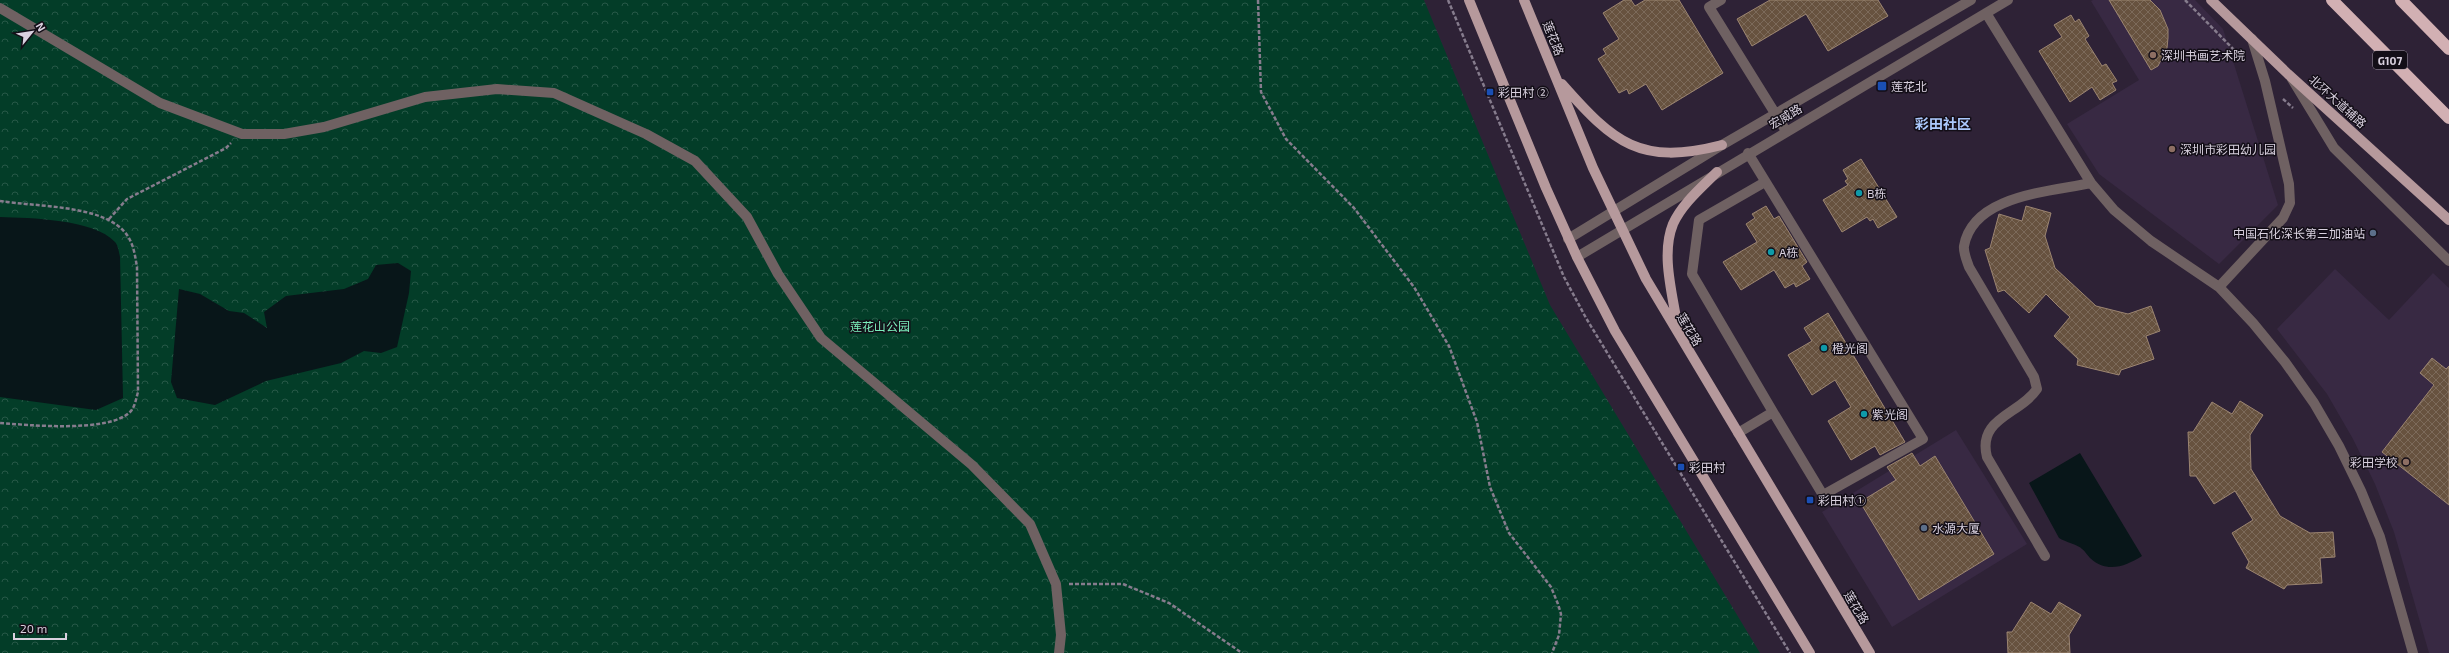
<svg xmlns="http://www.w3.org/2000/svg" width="2449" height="653" viewBox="0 0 2449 653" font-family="'Exo 2','Noto Sans SC',sans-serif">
	<defs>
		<pattern id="park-crowns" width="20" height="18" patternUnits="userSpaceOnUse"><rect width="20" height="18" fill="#033d28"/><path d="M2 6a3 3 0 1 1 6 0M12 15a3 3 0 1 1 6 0" fill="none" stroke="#275847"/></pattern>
		<pattern id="building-cross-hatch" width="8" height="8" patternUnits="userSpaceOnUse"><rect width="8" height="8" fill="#67523f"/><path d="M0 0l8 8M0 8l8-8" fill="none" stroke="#7c6a5a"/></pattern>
	</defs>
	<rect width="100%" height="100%" fill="#2e2236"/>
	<path fill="#382943" d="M2093,0H2195L2223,29L2278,205L2219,264L2099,174L2067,124L2139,80L2091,1Z
		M2335,269L2389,320L2433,273L2449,288V653H2429L2394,532L2375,484L2353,439L2327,394L2277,329Z
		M1956,430L2027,544L1892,627L1822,512Z"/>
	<path fill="url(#park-crowns)" d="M0,0H1424L1550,305L1760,653H0Z"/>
	<path fill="#081619" d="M0,217C29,218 94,219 115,242C118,245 119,252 120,257L123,398L96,410L0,397Z
		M398,263L411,271L409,293L397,347L381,353L364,351L341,363L266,381L215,405L177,398L171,382L179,289L200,294L229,311L244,313L267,328L264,312L286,296L344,289L368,279L376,265Z
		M2080,453L2142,556C2126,566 2107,574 2090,558C2087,555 2085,551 2082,549C2079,545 2065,542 2059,538L2029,483Z"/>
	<path fill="url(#building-cross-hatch)" stroke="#9c8571" d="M1624,0H1631L1635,6L1645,0H1679L1723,73L1662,110L1646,84L1629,94L1627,89L1619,93L1598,59L1606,54L1603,49L1619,39L1603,13Z
		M1770,0H1878L1888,16L1828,51L1806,14L1752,46L1737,19Z
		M2109,0H2150L2160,10L2168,29V38L2167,48L2158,66L2151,70Z
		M2071,15L2075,22L2079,19L2089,36L2085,39L2102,66L2106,64L2117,81L2112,83L2116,90L2100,100L2092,87L2070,102L2039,51L2062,37L2054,25Z
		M1861,159L1897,217L1878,228L1873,219L1870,221L1867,217L1842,232L1823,200L1848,185L1845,181L1848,179L1843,170Z
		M1766,206L1774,219L1779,216L1807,262L1802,266L1810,279L1796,287L1794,283L1785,288L1774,270L1741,290L1723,262L1757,242L1746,224L1755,218L1752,214Z
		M2026,206L2051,213L2045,236L2055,268L2096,306L2128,314L2151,306L2160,331L2146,336L2154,359L2121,370L2119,375L2077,365L2078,359L2054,336L2070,317L2058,306L2046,294L2029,313L2004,290L1998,292L1985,250L1990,248L1999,214L2022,221Z
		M1828,313L1905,442L1880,455L1875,446L1851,460L1828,421L1851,407L1835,380L1812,395L1788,355L1812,341L1804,328Z
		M2432,358L2446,369L2449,366V505L2382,452L2434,385L2420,373Z
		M2240,401L2263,415L2250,435L2251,469L2280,516L2310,533L2333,532L2335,557L2320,558L2322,583L2287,585L2284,589L2246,568L2249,562L2232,533L2253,520L2235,491L2214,504L2196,476H2190L2188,432H2193L2212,402L2232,414Z
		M1912,453L1920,466L1935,456L1994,554L1919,600L1860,502L1896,480L1887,467Z
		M2031,602L2051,614L2059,602L2081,615L2069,635L2070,653H2008L2007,632H2012Z"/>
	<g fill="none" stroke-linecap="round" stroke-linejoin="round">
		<path stroke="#867c8d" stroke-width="2.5" stroke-dasharray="4 2" stroke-linecap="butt" d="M1258,0L1261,92L1286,139L1354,208L1414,287L1449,346L1477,422L1490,487L1509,533L1551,587L1558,604L1561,614L1559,635L1552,653
			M1448,0L1564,277L1586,318L1790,653
			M2185,0L2243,59
			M2283,99L2293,108
			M0,201C35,207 105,204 127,235C134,245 135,256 137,267L138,392C136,399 135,407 130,412C109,433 28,425 0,423
			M109,219L127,199L226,148L231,143
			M1069,584H1123L1169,603L1242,653"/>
		<path stroke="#6f6162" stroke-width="10" d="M1721,0L1709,7L1786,131
			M0,8L160,103L242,134H284L324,127L425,97L497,89L554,93L646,134L695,161L747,217L778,274L821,338L972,465L1030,524L1056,584L1061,635L1059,653
			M1986,13L2091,183L2114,210L2151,241L2219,287L2253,323L2285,362L2314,403L2339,446L2361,491L2380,537L2413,653
			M2292,79L2334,148L2449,261
			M1765,182L1699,220L1692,274L1773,412
			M1568,239L1722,145L1971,0
			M1577,257L2008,0
			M2219,287L2283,218L2290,203L2289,184L2265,81L2252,39
			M1738,433L1773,412L1823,495L1923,439L1748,153
			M2045,556L1987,457C1977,418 2019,415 2037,389L2034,377L1969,267C1967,261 1963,252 1964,246C1973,195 2049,192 2091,183"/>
		<path stroke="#b6999c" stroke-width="10" d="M1469,0L1546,188L1577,257L1615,331L1810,653
			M1524,0L1593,168L1646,279L1870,653
			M2211,0L2288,74L2449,220
			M1562,84C1614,143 1640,166 1722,145
			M1678,331C1674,298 1660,256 1673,224C1682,204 1701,188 1717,172"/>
		<path stroke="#d2b0b3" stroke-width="12" d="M2332,0L2449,118
			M2401,0L2449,49"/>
	</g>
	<g fill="#8d6e63" stroke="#130e17" stroke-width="1.5">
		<circle cx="2153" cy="55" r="4"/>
		<circle cx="2172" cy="149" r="4"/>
		<circle cx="2406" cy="462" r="4"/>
	</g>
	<g fill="#1a4fb4" stroke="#130e17" stroke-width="1.5">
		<rect x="1877" y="81" width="10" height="10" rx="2"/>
		<rect x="1486" y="88" width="8" height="8" rx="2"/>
		<rect x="1677" y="463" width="8" height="8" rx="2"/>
		<rect x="1806" y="496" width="8" height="8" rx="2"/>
	</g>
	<g fill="#0f9aa8" stroke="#130e17" stroke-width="1.5">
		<circle cx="1859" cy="193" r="4"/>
		<circle cx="1771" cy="252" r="4"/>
		<circle cx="1824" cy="348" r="4"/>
		<circle cx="1864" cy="414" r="4"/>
	</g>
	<g fill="#5c6f8a" stroke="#130e17" stroke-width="1.5">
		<circle cx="2373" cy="233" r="4"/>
		<circle cx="1924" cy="528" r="4"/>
	</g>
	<g text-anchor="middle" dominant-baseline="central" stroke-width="3" stroke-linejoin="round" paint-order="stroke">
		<rect fill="#130e17" stroke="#9e96a3" stroke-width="1" x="2373" y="51" width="34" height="18" rx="3"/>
		<g font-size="11" font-weight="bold" fill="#d9d1df">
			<text x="2390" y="60">G107</text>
		</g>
		<g font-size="12" fill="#d9d1df" stroke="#130e17">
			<text transform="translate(1554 38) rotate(68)">莲花路</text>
			<text transform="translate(2338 101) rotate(42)">北环大道辅路</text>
			<text transform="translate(1785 116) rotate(-31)">宏威路</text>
			<text transform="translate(1690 329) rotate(59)">莲花路</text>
			<text transform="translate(1857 607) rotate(59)">莲花路</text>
		</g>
		<g font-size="12" fill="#d9d1df" stroke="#130e17" text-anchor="start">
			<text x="2161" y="55">深圳书画艺术院</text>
			<text x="1891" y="86">莲花北</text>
			<text x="1498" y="92">彩田村 ②</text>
			<text x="2180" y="149">深圳市彩田幼儿园</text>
			<text x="1867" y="193">B栋</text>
			<text x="2365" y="233" text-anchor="end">中国石化深长第三加油站</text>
			<text x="1779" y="252">A栋</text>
			<text x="1832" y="348">橙光阁</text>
			<text x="1872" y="414">紫光阁</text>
			<text x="2398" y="462" text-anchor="end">彩田学校</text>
			<text x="1689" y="467">彩田村</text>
			<text x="1818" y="500">彩田村①</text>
			<text x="1932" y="528">水源大厦</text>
		</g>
		<g font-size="12" fill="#7cf0bd" stroke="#130e17">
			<text x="880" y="326">莲花山公园</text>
		</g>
		<g font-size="14" font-weight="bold" fill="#acc9fd" stroke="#130e17">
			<text x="1943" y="123">彩田社区</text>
		</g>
	</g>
	<g transform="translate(32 32) rotate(60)" stroke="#130e17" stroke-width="3" paint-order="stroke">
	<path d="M0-3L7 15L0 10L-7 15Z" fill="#d9d1df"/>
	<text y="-6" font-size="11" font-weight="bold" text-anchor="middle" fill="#d9d1df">N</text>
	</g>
	<path d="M14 633v6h52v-6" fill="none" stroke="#d9d1df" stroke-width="2"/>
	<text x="20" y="633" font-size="12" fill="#d9d1df" stroke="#130e17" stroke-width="3" paint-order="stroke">20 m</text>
</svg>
